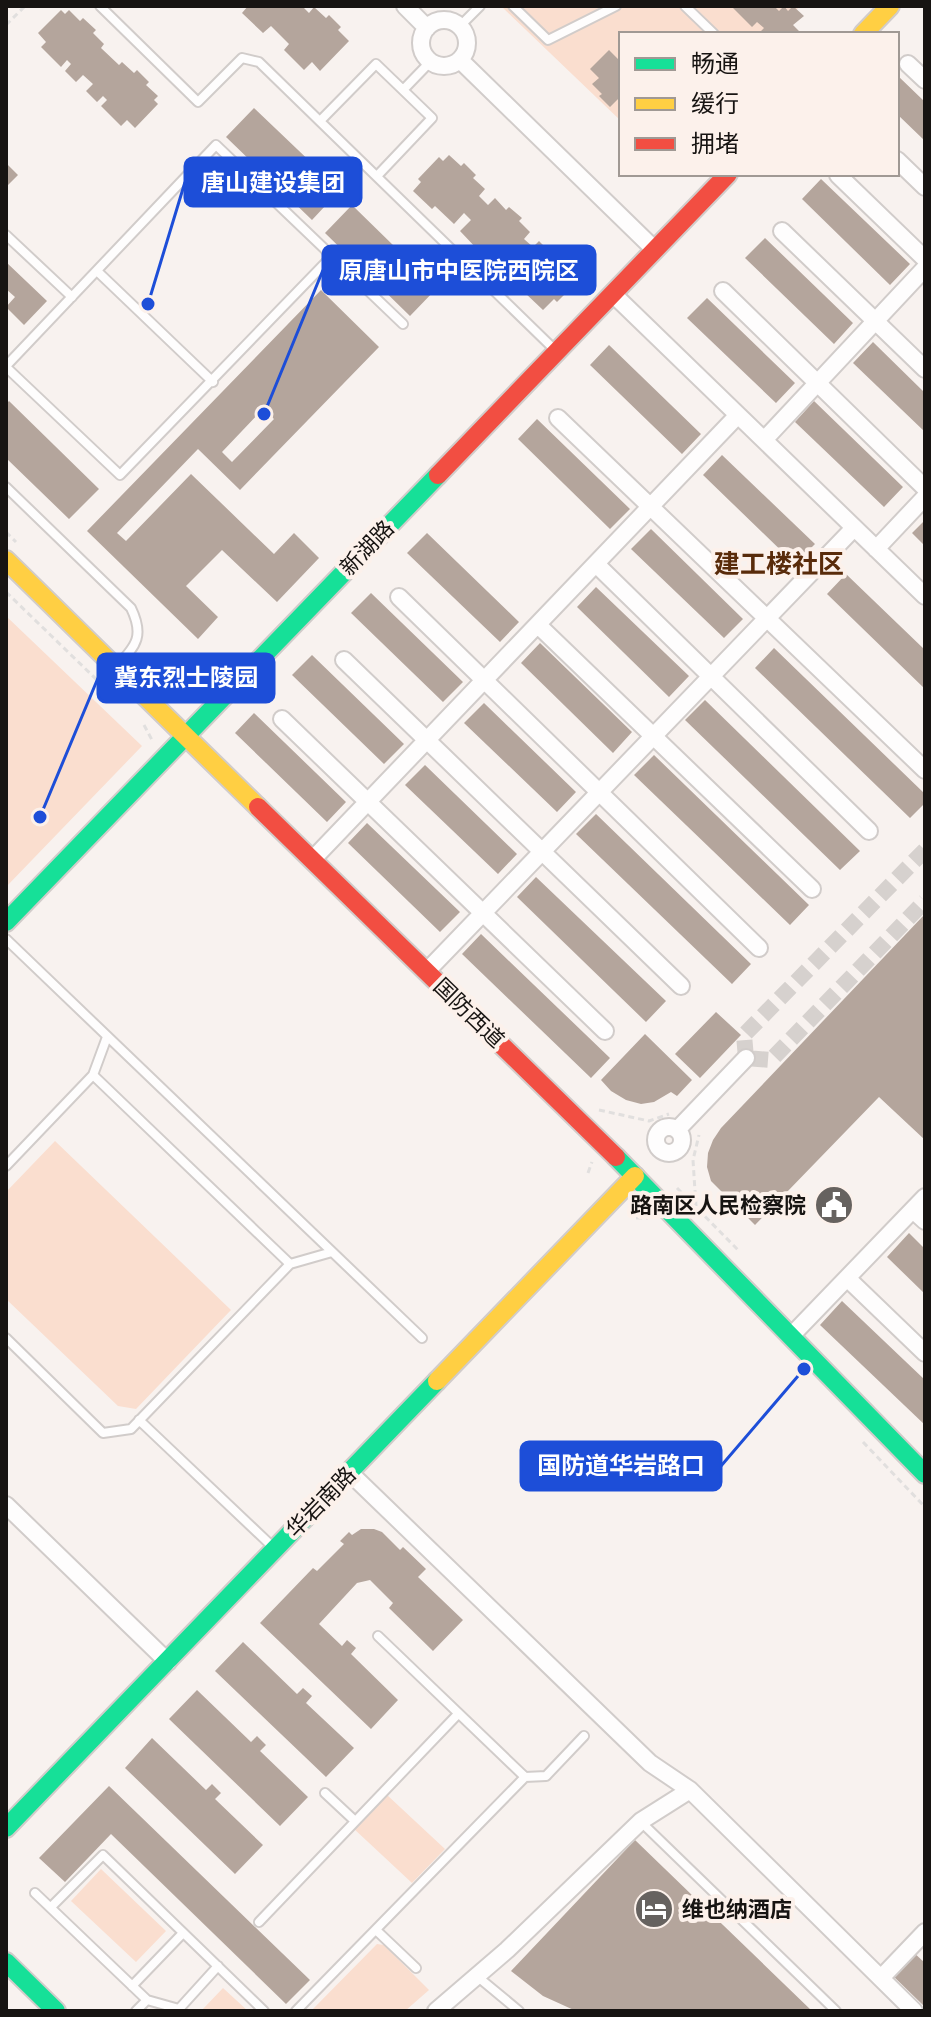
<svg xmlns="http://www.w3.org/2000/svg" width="931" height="2017" viewBox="0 0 931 2017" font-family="Arial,'Noto Sans SC',sans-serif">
	<rect width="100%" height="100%" fill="#f8f2ef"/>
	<path fill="#fadecf" d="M501,6H800L773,34H621V121Z
		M6,616L142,746L6,887Z
		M55,1141L231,1310L136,1409L118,1406L6,1299V1192Z
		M386,1794L445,1849L412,1883L353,1828Z
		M101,1869L166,1931L136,1962L71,1901Z
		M377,1944L384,1945L429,1990L405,2011H311Z
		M223,1988L248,2011H201Z"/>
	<path fill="#b4a59c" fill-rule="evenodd" d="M248,6H307L304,8L309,13L314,7L326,18L329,15L341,27L338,30L349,41L320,71L312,62L304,70L284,50L289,44L271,26L263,33L242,13Z
		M731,6H774L779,11L784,6L788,11L793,6L804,16L793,25L802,34H758L764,28L757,22L752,27Z
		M61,10L65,14L69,10L80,21L83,18L96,30L93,33L104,44L101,48L119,65L122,62L134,73L137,70L149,82L146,85L158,96L154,100L158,104L135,128L127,120L121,126L101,106L107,100L103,96L97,102L86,91L93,84L83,75L76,82L65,71L71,64L67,60L61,67L41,47L46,42L38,33Z
		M609,50L621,62V96L610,107L599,96L602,94L592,84L599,78L590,69Z
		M897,75L925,102V141L897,114Z
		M254,108L340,190L312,220L226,137Z
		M449,155L461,166L464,163L476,175L473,178L485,189L479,196L488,205L495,198L506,210L509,207L522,218L519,221L530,232L524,239L533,247L539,241L550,252L553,249L566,261L563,264L575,275L568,281L573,286L557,302L554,299L543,310L524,292L522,294L499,272L511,260L509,258L497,270L460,231L471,220L464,213L454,224L435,206L432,209L413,191L421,182L418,179L439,157L443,161Z
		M6,163L18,175L6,187Z
		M821,179L910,264L890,285L802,199Z
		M352,205L437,288L410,316L325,233Z
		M765,238L853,323L834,344L745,258Z
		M6,262L47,301L24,325L6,307L15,297L6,289Z
		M321,290L379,347L240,490L198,449L117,533L126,541L191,474L274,554L294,533L319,558L277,602L222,550L186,586L218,617L198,639L87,531ZM263,409L274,419L232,462L222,452Z
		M707,298L795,383L776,403L687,318Z
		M873,342L925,393V432L853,363Z
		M609,345L701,434L682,454L590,365Z
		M9,401L99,489L69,519L6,458V404Z
		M814,401L903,487L884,507L795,422Z
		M537,419L630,509L610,529L518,439Z
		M722,455L815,544L795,564L703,475Z
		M925,520V546L912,533Z
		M651,529L743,619L724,638L631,549Z
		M427,533L519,622L500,642L407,553Z
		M846,574L925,650V689L827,594Z
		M596,587L689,676L669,697L577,607Z
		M371,593L463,682L443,702L351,613Z
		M540,643L632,732L613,753L521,663Z
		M774,648L925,794V803L910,818L755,668Z
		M312,655L404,744L384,764L292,675Z
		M705,700L860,851L840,870L685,720Z
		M484,703L576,792L557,812L464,723Z
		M254,713L346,802L327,822L235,733Z
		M654,755L809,905L790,925L634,775Z
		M425,765L517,854L498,874L405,785Z
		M596,814L751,964L732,984L576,834Z
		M367,823L460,912L440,932L348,843Z
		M536,877L666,1001L646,1022L517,897Z
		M925,914V1140L879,1097L755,1225L711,1181L707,1167L708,1153L713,1140L721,1128Z
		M481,934L610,1058L591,1078L462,954Z
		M716,1012L741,1035L700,1078L675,1054Z
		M645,1034L692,1080L677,1096L671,1092L654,1102L641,1104L626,1100L611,1091L601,1080Z
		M909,1233L925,1249V1294L887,1257Z
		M842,1301L925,1380V1425L820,1325Z
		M361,1529H374L382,1532L400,1550L403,1547L426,1569L418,1577L463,1620L433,1651L389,1608L393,1603L370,1580L357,1583L319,1624L342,1646L347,1640L356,1648L351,1654L398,1700L371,1729L260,1623L313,1568L317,1571L344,1544L340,1541L349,1532L352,1535Z
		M243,1642L297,1694L303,1688L312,1696L306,1703L354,1748L326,1777L215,1671Z
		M197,1690L251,1742L257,1736L266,1745L260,1751L308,1797L280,1826L169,1719Z
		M152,1738L206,1790L212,1784L221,1793L215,1799L263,1845L235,1874L125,1768Z
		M109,1786L310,1980L286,2004L111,1834L65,1882L39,1858Z
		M635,1840L723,1925L812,2011H576L543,1996L511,1971Z
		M912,1951L925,1963V2007L890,1973Z"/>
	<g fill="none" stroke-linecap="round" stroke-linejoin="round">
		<path stroke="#d6d1ce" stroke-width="16" stroke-dasharray="16 8" stroke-linecap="butt" d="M925,850L744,1035L746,1058L771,1060L925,901"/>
		<g stroke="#d1ccca" stroke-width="12">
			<path id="lane" d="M100,6L198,102L242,58L259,62L556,351
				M513,6L548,40L616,6
				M685,6L714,34
				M460,26L480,6
				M320,121L376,64L403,90L431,61
				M377,176L432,118L403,90
				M6,235L72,297
				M97,271L213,382
				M6,366L216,145L403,324
				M6,367L120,475L332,256
				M6,487L131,608C144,635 137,645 118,665
				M6,939L422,1338
				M6,1166L93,1075L107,1037
				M290,1264L332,1252
				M6,1338L103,1433L131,1429L290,1264L93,1075
				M139,1420L275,1549
				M378,1636L525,1777
				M325,1793L355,1821
				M641,1822L836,2011
				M35,1893L147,2000L136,2011
				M51,1907L103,1855L264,2011
				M259,1922L458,1714
				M376,1930L416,1968
				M478,1977L519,2011
				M132,1986L183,1933
				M147,2000L179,2009L218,1966
				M296,2011L525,1777L546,1776L584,1736"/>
		</g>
		<g stroke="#d1ccca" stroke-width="20">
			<path id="street" d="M405,6L427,28
				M421 43a23 23 0 1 1 46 0a23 23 0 1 1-46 0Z
				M460,60L655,250
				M908,64L925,80
				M897,160L925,187
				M838,175L925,259
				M782,231L925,369
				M723,291L925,488
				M613,294L925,596
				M558,418L925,770
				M764,440L925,268
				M876,549L925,497
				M596,564L869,831
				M399,597L759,948
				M538,625L812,889
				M344,660L681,986
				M282,719L605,1031
				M313,859L738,415
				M427,971L854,528
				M656 1140a13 13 0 1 1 26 0a13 13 0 1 1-26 0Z
				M677,1130L746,1058
				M913,1210L925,1221
				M847,1278L925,1353
				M791,1336L925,1197
				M350,1473L650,1763L690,1790L914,2011
				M6,1505L168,1662
				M881,1978L925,1932
				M436,2011L507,1950L641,1821L690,1790"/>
		</g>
		<g stroke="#d1ccca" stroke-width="22">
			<path id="fast" d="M6,922L438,475
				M616,1157L925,1474
				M6,1828L437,1381
				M6,1962L56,2011"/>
		</g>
		<g stroke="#d1ccca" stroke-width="22">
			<path id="slow" d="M863,34L890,6
				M6,560L258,807
				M437,1381L635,1176"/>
		</g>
		<g stroke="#d1ccca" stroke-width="22">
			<path id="jam" d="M438,475L728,174
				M258,807L616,1157"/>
		</g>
		<path stroke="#e1dfde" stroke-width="3" stroke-dasharray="6 4" stroke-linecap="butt" d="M6,25L25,6
			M6,532L16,542
			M6,592L98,681
			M144,725L152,740
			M599,1110L649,1121L669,1114
			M588,1173L592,1162
			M677,1188L739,1251
			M696,1206L693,1160L699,1135
			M636,1218H648
			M863,1442L925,1507"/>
		<use href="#lane" stroke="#fefdfd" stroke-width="8"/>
		<use href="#street" stroke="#fefdfd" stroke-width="16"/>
		<use href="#fast" stroke="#16e098" stroke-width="18"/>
		<use href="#slow" stroke="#ffcf43" stroke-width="18"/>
		<use href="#jam" stroke="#f24e42" stroke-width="18"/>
	</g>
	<defs>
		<g id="civic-disc" transform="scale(2)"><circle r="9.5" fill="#66625f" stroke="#fcf1eb"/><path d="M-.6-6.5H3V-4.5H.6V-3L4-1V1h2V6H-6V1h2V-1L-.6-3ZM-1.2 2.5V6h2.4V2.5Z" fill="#fff"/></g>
		<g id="hotel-disc" transform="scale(2)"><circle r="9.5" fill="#66625f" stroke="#fcf1eb"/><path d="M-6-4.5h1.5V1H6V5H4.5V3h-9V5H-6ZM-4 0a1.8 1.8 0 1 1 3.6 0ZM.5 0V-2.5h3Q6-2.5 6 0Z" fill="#fff"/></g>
	</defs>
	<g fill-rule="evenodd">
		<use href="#civic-disc" x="834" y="1205"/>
		<use href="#hotel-disc" x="654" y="1909"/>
	</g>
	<g text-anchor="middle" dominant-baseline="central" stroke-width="8" stroke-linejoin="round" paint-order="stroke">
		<g font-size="22" fill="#171412" stroke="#fcf1eb">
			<text transform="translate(367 548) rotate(-46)">新湖路</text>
			<text transform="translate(469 1013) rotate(44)">国防西道</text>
			<text transform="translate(321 1502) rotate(-46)">华岩南路</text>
		</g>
		<g font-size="22" font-weight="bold" fill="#171412" stroke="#fcf1eb" text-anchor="end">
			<text x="806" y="1205">路南区人民检察院</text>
			<text x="682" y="1909" text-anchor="start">维也纳酒店</text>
		</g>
		<g font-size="26" font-weight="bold" fill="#592b0a" stroke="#fcf1eb">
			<text x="779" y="564">建工楼社区</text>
		</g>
	</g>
	<path fill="none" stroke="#1d4ed8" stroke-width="3" d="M148 304L185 182M264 414L323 270M40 817L98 678M804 1369L721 1466"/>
	<g fill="#1d4ed8" stroke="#fcf1eb" stroke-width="3">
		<circle cx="148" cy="304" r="8"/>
		<circle cx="264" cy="414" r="8"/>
		<circle cx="40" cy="817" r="8"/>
		<circle cx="804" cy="1369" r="8"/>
	</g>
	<g fill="#1d4ed8" stroke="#1d4ed8" stroke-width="3">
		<rect x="185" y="158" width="176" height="48" rx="8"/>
		<rect x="323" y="246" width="272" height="48" rx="8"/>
		<rect x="98" y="654" width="176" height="48" rx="8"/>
		<rect x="521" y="1442" width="200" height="48" rx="8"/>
	</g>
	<g font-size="24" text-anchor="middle" font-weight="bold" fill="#fff">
		<text x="273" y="191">唐山建设集团</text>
		<text x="459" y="279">原唐山市中医院西院区</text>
		<text x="186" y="686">冀东烈士陵园</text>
		<text x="621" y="1474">国防道华岩路口</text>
	</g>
	<rect width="931" height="2017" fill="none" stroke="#171412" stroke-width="16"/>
	<rect x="619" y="32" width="280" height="144" fill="#fcf1eb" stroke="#a09994" stroke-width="2"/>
	<rect x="635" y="58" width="40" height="12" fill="#16e098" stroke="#a09994" stroke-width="2"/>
	<text x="691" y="72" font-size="24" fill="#171412">畅通</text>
	<rect x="635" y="98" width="40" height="12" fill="#ffcf43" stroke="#a09994" stroke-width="2"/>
	<text x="691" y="112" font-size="24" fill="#171412">缓行</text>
	<rect x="635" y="138" width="40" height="12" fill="#f24e42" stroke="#a09994" stroke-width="2"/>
	<text x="691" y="152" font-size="24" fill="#171412">拥堵</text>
</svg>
